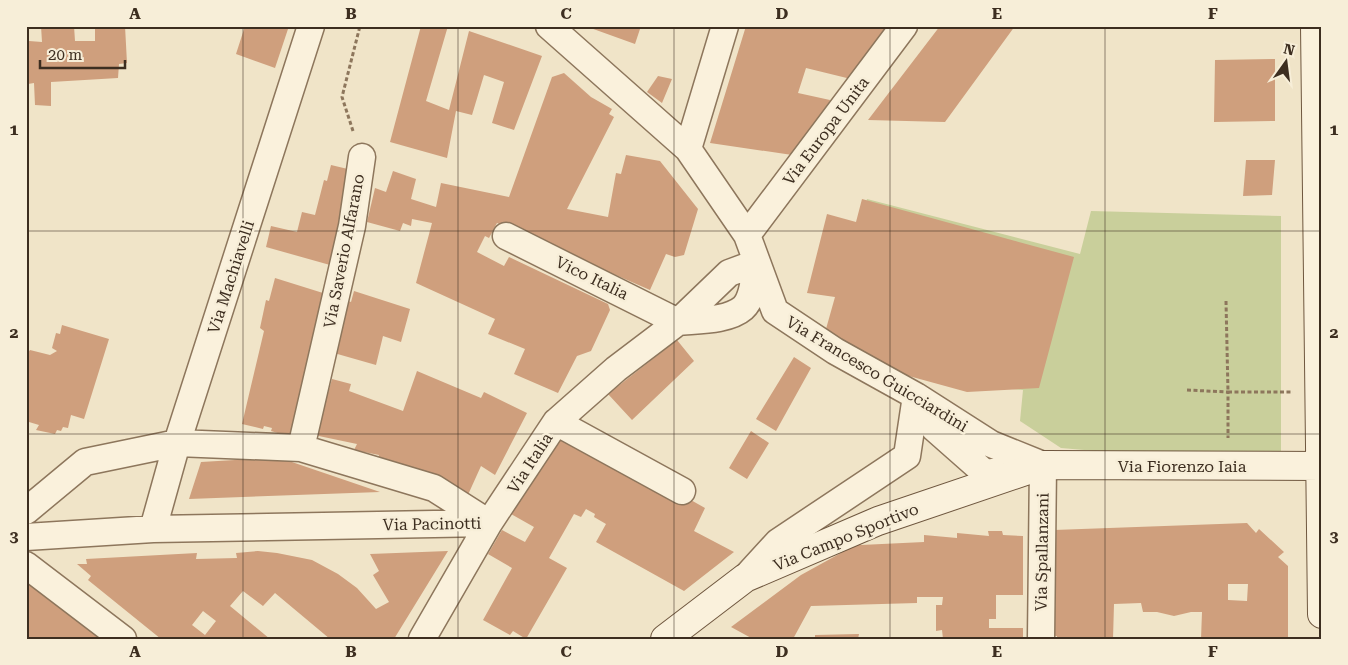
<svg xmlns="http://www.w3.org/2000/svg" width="1348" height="665" viewBox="0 0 1348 665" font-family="'Roboto Serif',serif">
	<rect width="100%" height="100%" fill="#f0e4c8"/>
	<path fill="#c9cf9b" d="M867,199L1080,254L1091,211L1281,216V453L1107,452L1061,448L1020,421L1023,390L946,384L831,329Z"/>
	<path fill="#cf9f7d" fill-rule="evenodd" d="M41,26H74L75,41H95V26H125L127,63L119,64L118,78L51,82V106L35,105L34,83L28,84L29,41L42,42Z
		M245,26H289L275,68L236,54Z
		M421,26H448L426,101L449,110L469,31L542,56L514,130L492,123L504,82L484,75L472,115L456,111L447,158L390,142Z
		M585,26H641L635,44Z
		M746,26H897L855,80L806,68L798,93L830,100L824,121L799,156L710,143Z
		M940,26H1015L945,122L868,120Z
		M1275,59V121L1214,122L1215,60Z
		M564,73L591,97L612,109L609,114L614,117L567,209L608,217L616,173L621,174L626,155L660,161L698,209L684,255L675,257L666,254L650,290L497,223L489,238L485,236L477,252L504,266L509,257L608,304L610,310L591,351L577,356L558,393L514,374L525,349L488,334L495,319L416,283L432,223L412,219L411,226L403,223L400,231L367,222L375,188L386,192L393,171L416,179L411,199L436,207L441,183L509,197L552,77Z
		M658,76L672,79L662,103L647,92Z
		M1246,160H1275L1272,195L1243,196Z
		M331,165L352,170L330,265L266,247L271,226L297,232L302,212L315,215L324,180L327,181Z
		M862,199L1074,257L1039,388L967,392L887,370L826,329L835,297L807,293L827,214L856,222Z
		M275,278L323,293L291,437L271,431L272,428L264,426L263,429L242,424L264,331L260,328L266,300L269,301Z
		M354,291L410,309L401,342L383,336L376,365L334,353L348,301L351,302Z
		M62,325L109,339L84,419L71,415L68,428L63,427L61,431L57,430L55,434L36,430L39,425L29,422L26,429V355L30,350L50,355L57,351L52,348L56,333L60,334Z
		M677,340L694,361L632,420L608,394Z
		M794,357L811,368L776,431L756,419Z
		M417,371L481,398L484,392L527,413L495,475L481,466L467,497L377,460L379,455L354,450L357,444L314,435L326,392L328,393L332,379L351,384L349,391L403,411Z
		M563,428L705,508L694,531L734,552L684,591L596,542L606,524L594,517L595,514L586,509L581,517L574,514L549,558L567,568L526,639L513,631L510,635L483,620L512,568L488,554L502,530L525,542L534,527L511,514Z
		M751,431L769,443L747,479L729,468Z
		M270,458L286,460L380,492L189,499L201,462Z
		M1247,523L1256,533L1259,529L1284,552L1278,557L1288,566V639H1201L1202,612H1191L1174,616L1157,612H1143L1141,603L1114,604L1113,639H1057V636H1053L1054,530ZM1228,584H1248L1247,601L1228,600Z
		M988,531H1002L1003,535L1023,536V595H996V619H989V628H1023V639H943L942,630L936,631V605H942L943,597H917V603L811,606L793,639H753L731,627L801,575L859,543L861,545L924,542V535L957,538V533L989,536Z
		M258,551L277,553L312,560L338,574L357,588L376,609L389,602L373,575L379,571L370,554L448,551L394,639H330L275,593L263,606L243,591L230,606L270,639H161L88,580L91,576L77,564H87L86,559L197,553L196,559L237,558L236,553ZM203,611L216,621L205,635L192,625Z
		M26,578L101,639H26Z
		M859,634L858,639H815V635Z"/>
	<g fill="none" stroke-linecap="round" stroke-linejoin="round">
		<g stroke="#8d765c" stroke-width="29">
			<path id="street" d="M549,26L688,149L747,235L775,311L835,351L916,396L991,444L1043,465
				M688,149L725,26
				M747,235L904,26
				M506,236L678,322
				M919,401L934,428L985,473L1018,469
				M556,422L682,491
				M301,448L352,226L362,157
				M26,511L85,462L177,443L301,448L434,488L489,523
				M153,529L177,443L311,26
				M26,537L153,529L489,523
				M26,565L123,639
				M745,578L778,542L907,456L916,396
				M422,639L489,523L556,422L616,369L678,322L729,273L756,263C754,277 754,298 743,308C728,321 697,320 678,322
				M1041,639L1043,465"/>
		</g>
		<g stroke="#6f573f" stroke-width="30">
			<path id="secondary" d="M1315,26L1322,614
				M665,639L745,578L878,521L1043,465L1322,466"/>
		</g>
		<path stroke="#8d765c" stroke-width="3" stroke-dasharray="4 2.5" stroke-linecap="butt" d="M353,131L342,97L360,26
			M1226,301L1228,392H1293
			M1187,390L1228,392V438"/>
		<use href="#street" stroke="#faf1dc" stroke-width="26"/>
		<use href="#secondary" stroke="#faf1dc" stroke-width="28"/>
	</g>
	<path fill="none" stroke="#3d2e20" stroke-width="1" stroke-opacity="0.55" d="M243,26V639M458,26V639M674,26V639M890,26V639M1105,26V639M26,231H1322M26,434H1322"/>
	<g text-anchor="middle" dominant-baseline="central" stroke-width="5" stroke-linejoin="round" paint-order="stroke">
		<g font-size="16" fill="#3d2e20" stroke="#f7eed8">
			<text transform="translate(826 131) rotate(-53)">Via Europa Unita</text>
			<text transform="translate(344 251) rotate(-79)">Via Saverio Alfarano</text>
			<text transform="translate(231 277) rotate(-72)">Via Machiavelli</text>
			<text transform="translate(592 278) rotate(26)">Vico Italia</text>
			<text transform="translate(877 374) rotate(31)">Via Francesco Guicciardini</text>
			<text transform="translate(530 463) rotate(-57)">Via Italia</text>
			<text x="1182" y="466">Via Fiorenzo Iaia</text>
			<text transform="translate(432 524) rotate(-1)">Via Pacinotti</text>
			<text transform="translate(846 537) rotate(-22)">Via Campo Sportivo</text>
			<text transform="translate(1042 552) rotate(-89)">Via Spallanzani</text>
		</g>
	</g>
	<rect width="1348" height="665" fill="none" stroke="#f7eed8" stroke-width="55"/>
	<g transform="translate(1286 62) rotate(14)" stroke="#f7eed8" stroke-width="4" paint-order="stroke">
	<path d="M0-4L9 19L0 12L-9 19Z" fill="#3d2e20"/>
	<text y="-8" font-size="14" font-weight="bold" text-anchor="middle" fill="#3d2e20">N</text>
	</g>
	<path d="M40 60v8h85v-8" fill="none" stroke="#3d2e20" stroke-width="2.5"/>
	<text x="48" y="60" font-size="15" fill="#3d2e20" stroke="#f7eed8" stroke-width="4" paint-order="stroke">20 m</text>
	<rect x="28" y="28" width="1292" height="610" fill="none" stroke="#3d2e20" stroke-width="2"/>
	<g font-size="16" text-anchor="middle" font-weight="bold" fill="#3d2e20">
		<text x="135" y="19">A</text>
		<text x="351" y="19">B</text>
		<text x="566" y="19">C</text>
		<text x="782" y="19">D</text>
		<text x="997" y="19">E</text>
		<text x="1213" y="19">F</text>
		<text x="14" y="135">1</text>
		<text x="1334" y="135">1</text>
		<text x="14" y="338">2</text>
		<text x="1334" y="338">2</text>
		<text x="14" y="542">3</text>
		<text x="1334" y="542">3</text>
		<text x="135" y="657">A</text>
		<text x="351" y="657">B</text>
		<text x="566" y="657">C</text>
		<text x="782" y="657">D</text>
		<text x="997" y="657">E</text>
		<text x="1213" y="657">F</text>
	</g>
</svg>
